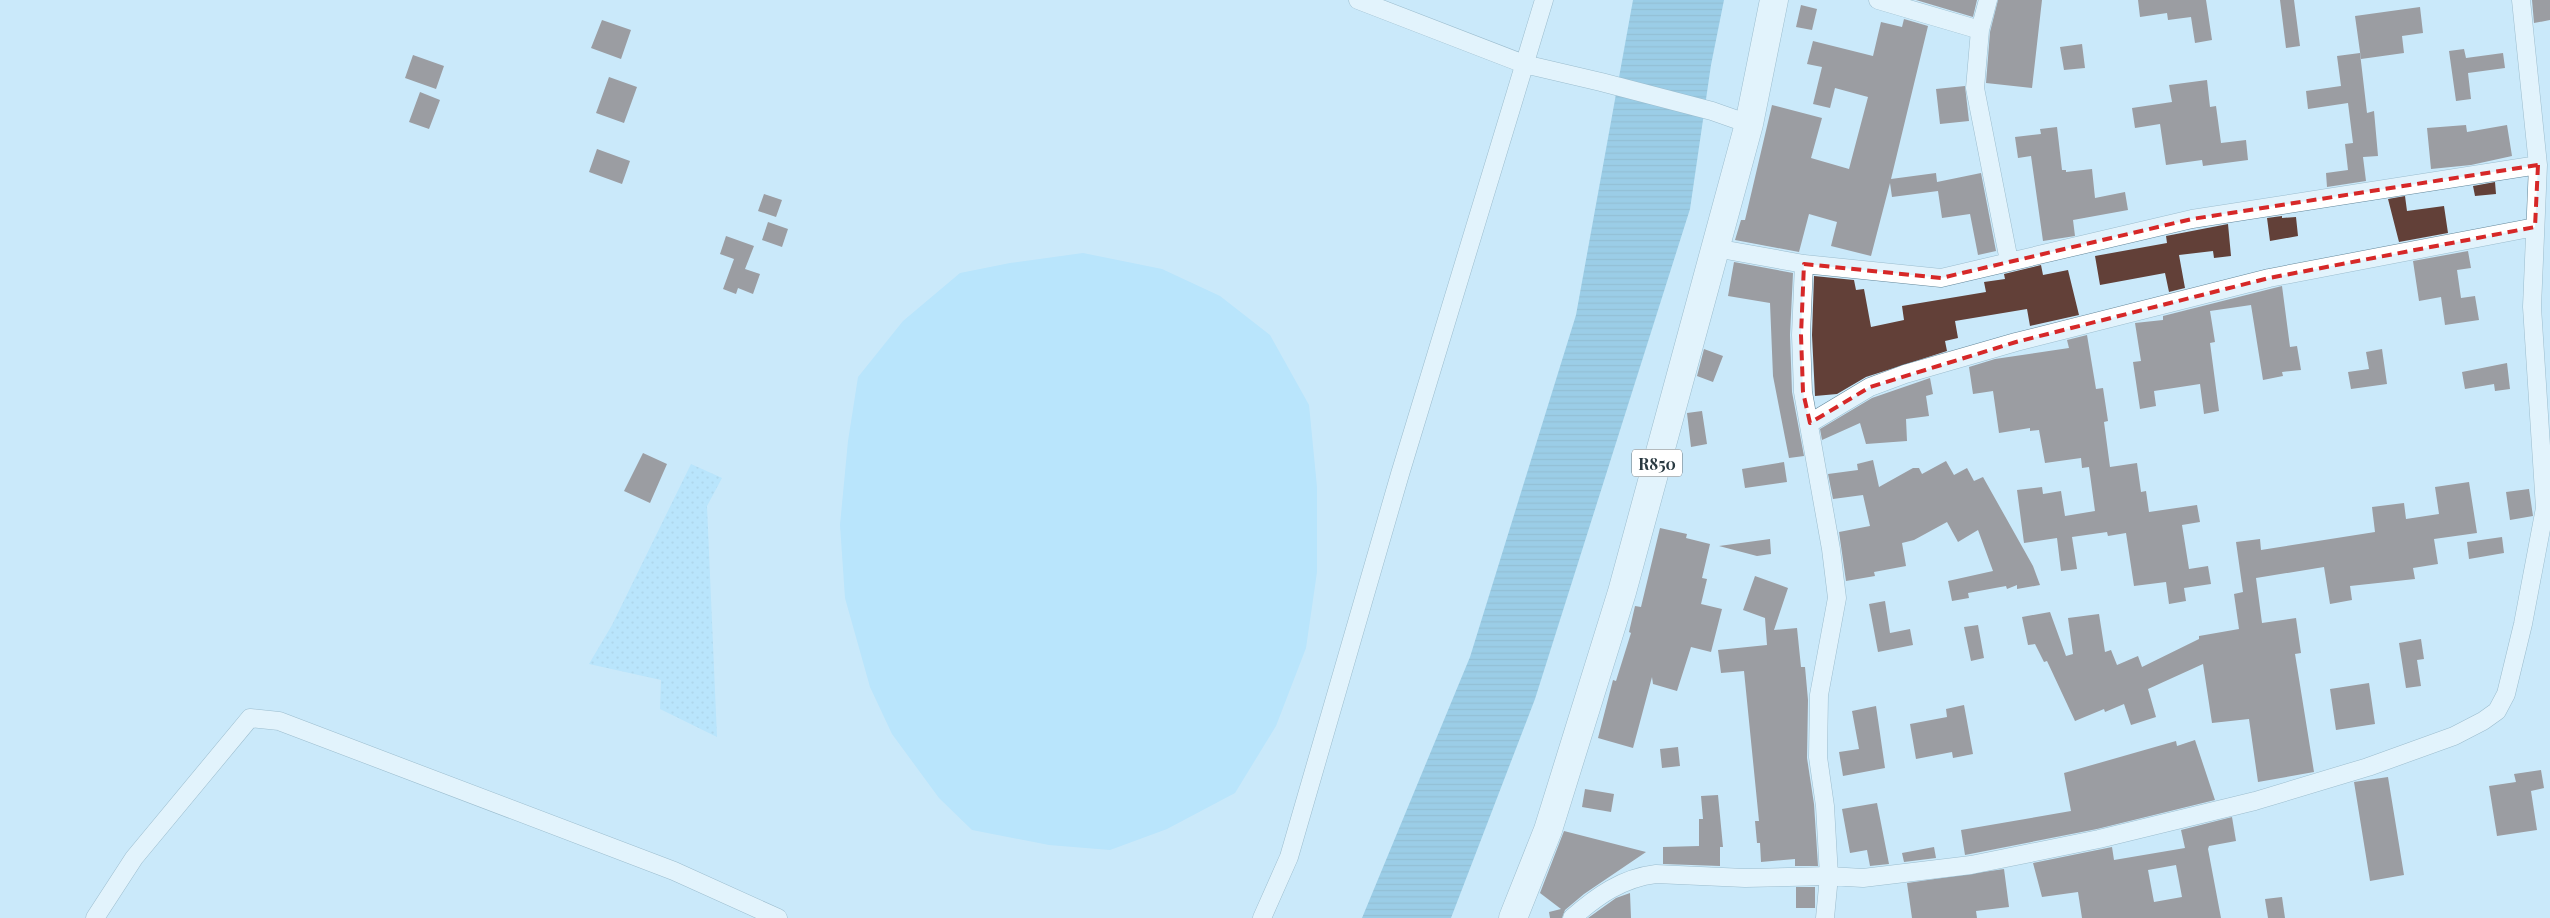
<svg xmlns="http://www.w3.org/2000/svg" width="2550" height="918" viewBox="0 0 2550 918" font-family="'Playfair Display',serif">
	<defs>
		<pattern id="park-dots" width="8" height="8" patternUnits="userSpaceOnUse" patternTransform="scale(1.25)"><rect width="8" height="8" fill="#a4dffe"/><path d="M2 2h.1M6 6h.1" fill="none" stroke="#8dc0db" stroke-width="1.8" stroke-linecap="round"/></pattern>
		<pattern id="water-rules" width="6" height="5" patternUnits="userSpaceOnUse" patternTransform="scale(1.25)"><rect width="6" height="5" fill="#62acd0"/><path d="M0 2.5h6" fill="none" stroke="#518daa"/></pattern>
	</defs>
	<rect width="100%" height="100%" fill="#cae9fa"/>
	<path fill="url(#park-dots)" d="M691,464L722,478L707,506L717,737L660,709L661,680L589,664L612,625Z"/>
	<path fill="#a4dffe" d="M1083,253L1162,269L1220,296L1270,335L1309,405L1317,487V572L1306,648L1276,726L1235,793L1167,829L1110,850L1049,845L972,830L939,798L892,734L870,687L845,598L840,525L848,441L858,377L903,321L960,273L1010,263Z"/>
	<path fill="url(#water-rules)" d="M1633,0H1724L1711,65L1690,209L1535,699L1451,918H1362L1470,657L1576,315Z"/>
	<path fill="#624038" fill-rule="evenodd" d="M1916,0H1977L1973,17Z
		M1998,0H2042L2032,88L1986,83L1990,32Z
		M2138,0H2206L2212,40L2195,43L2191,17L2168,20L2167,13L2140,17Z
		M2280,0H2294L2300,46L2286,48Z
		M2532,0H2550V20L2534,23Z
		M1801,5L1817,9L1812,30L1796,27Z
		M2420,7L2423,33L2402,36L2404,53L2361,59L2355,16Z
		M1904,19L1928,26L1891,179L1936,173L1937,182L1981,173L1996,251L1978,255L1970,214L1942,218L1938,191L1892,197L1890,183L1871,256L1831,246L1837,222L1809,214L1799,252L1735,240L1741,220H1745L1772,105L1822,118L1811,158L1849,169L1868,97L1835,88L1830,108L1813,104L1822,67L1807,64L1813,41L1873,56L1881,22L1902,27Z
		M602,20L631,30L621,59L591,48Z
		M2082,44L2085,68L2064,70L2060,47Z
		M2464,49L2466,58L2503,53L2505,68L2468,73L2471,99L2456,101L2449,51Z
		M2360,53L2367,113L2374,111L2378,156L2363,157L2366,181L2327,187L2326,173L2348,170L2345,144L2353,143L2348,103L2308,109L2306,91L2341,86L2337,56Z
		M413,55L444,66L436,89L405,78Z
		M609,77L637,87L624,123L596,113Z
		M2207,80L2210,107L2216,106L2221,143L2246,140L2248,160L2203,166L2202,160L2166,165L2160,124L2135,128L2132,108L2172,102L2169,85Z
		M1965,86L1969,121L1940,124L1936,89Z
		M420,92L440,100L429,129L409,122Z
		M2466,125L2467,132L2507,125L2512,156L2471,165L2431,169L2427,128Z
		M2057,127L2062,170H2066V172L2092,169L2095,198L2125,192L2128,210L2073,220L2075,236L2043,241L2031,156L2018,158L2015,137L2041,134L2040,129Z
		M597,149L630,161L622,184L589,172Z
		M2495,182L2496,194L2475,196L2473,186Z
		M764,194L782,200L776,217L758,211Z
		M2405,196L2407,211L2444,206L2448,233L2399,242L2388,199Z
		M2282,216V218L2296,217L2298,236L2270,241L2267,218Z
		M768,222L788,229L782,247L762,240Z
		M2228,224L2231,256L2214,258L2213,251L2179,255L2185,288L2169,292L2165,273L2100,285L2095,256L2167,243L2166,236Z
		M726,236L754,246L745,269L760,274L753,294L738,288L736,294L723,289L734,259L720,254Z
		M2468,251L2471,268L2457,270L2461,298L2475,296L2479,320L2445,325L2441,297L2419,301L2413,261Z
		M1734,262L1793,273L1790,335L1792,392L1804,456L1789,458L1773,376L1770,303L1728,296Z
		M2041,265L2043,275L2068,270L2079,315L2030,326L2027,309L1955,321L1958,338L1945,341L1947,351L1866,377L1837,394L1815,396L1812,335L1814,276L1854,280L1856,290L1864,289L1871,327L1904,320L1902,306L1986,292L1984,282L2005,279L2004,274Z
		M2282,286L2290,347L2297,346L2301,370L2282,372L2283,376L2263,380L2251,305L2210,311L2215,342L2210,343L2219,411L2204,414L2200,384L2154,391L2156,406L2140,409L2133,362L2141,361L2135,323L2163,320V316Z
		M2087,335L2096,389L2103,388L2108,421L2104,422L2110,467L2137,463L2141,492L2146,491L2149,512L2197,505L2200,522L2182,525L2189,569L2208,566L2211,584L2184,588L2186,601L2169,604L2166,582L2134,586L2126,533L2108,536L2107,532L2072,537L2077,569L2061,571L2057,538L2024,543L2017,490L2042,487L2043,494L2061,491L2065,516L2095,511L2089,467L2082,468L2081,458L2045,463L2039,430L2030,431V428L1999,433L1993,391L1973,394L1969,367L1995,359L2069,348L2067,340Z
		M1704,349L1723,356L1713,382L1697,376Z
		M2382,349L2387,384L2351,389L2348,372L2369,369L2366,352Z
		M2507,363L2510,389L2495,391L2494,384L2465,389L2462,372Z
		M1930,378L1933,394L1926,396L1929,416L1906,419L1907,441L1866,444L1860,423L1822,440L1820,429L1872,398Z
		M1702,411L1707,444L1691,447L1687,413Z
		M643,453L667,464L650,503L624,491Z
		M1873,460L1879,487L1913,468H1919L1922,474L1946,461L1954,475L1967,468L1974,481L1983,477L2033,566L2040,585L2017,589V585L2007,589L2006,586L1968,593L1969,598L1952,601L1948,581L1993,571L1978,530L1958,542L1947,522L1914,540L1902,543L1906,566L1874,572L1875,576L1846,581L1839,532L1870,526L1863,495L1833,499L1828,474L1858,470L1857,464Z
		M1784,462L1787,482L1745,488L1742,469Z
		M2469,482L2477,533L2434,539L2438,564L2413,568L2415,579L2350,586L2352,600L2330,604L2324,567L2256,578L2262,623L2296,618L2301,653L2295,654L2314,772L2258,782L2249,719L2212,723L2203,664L2148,689L2156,717L2131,725L2124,704L2105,712L2104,709L2075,721L2047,661L2044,662L2035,644L2028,645L2022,617L2050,612L2066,656L2073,654L2068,618L2099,614L2105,652L2111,650L2117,665L2138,656L2142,667L2199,639V636L2239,629L2234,594L2243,592L2236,542L2260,539L2261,550L2375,532L2372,507L2404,503L2406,519L2439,514L2435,487Z
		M2529,489L2533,516L2510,520L2506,492Z
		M1660,528L1687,534L1686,538L1710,544L1702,578L1707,579L1701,604L1722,609L1711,652L1691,647L1677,691L1653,684L1652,677L1633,748L1598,738L1613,680L1616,681L1631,633L1629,632L1635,606L1641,607Z
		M2502,537L2504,553L2469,559L2467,542Z
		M1770,539L1771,554L1757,556L1719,546Z
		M1755,576L1788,588L1774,630L1797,628L1801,667H1805L1808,700L1807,758L1814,804L1818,866H1795V859L1761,862L1760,843H1757L1755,821H1759L1744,671L1721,673L1718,650L1767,645L1765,618L1743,610Z
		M1885,601L1890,633L1910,629L1913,645L1878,652L1869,604Z
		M1978,625L1984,658L1971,661L1964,627Z
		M2421,639L2424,659L2417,660L2421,686L2406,688L2399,643Z
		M2369,683L2375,724L2336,730L2330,689Z
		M1964,705L1973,754L1953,758L1952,752L1916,759L1910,724L1947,717L1946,709Z
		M1876,706L1885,768L1843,776L1839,752L1859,749L1852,711Z
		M2195,740L2215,800L2097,829L1965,855L1961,830L2071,811L2064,773L2176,741L2177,746Z
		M1678,747L1680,766L1662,768L1660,749Z
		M2541,770L2544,788L2531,791L2537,830L2497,836L2489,786L2516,782L2514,774Z
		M2388,777L2404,875L2370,881L2354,782Z
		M1585,789L1614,794L1611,812L1582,807Z
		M1718,795L1723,847H1720V866L1663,864V847L1699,846V819H1703L1701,796Z
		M1877,803L1889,864L1870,866L1867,850L1850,853L1842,809Z
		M2232,817L2236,841L2209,846L2208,849L2221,918H2082L2078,892L2042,897L2033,863L2112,847L2114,860L2185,848L2181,830ZM2176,865L2182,897L2154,902L2148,870Z
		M1564,831L1646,852L1584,894L1565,910L1562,918H1550L1549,912L1561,909L1540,893Z
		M1934,847L1936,858L1904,862L1902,853Z
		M2004,869L2009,907L1976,911L1977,918H1912L1907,883Z
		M1796,887H1815V908H1796Z
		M1630,893L1631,918H1588L1616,898Z
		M2282,897L2285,918H2268L2265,899Z"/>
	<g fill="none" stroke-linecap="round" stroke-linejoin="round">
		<g stroke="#63879a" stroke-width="19">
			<path id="street" d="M1358,0L1524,64L1601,82L1712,111L1749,124
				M1878,0L1980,30
				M1988,0L1980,30L1975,88L2009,261
				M1715,248L1804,264L1941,278L2192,219L2538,165
				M1804,264L1801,335L1803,392L1831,549L1837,598L1819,695L1818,757L1825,806L1829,876L1825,918
				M1810,423L1870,387L1905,374L2016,342L2269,278L2535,227
				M95,918L134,858L250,718L279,721L674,871L778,918
				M1262,918L1289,857L1400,474L1544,0
				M1572,918C1597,896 1622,878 1656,874L1745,878L1829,876L1863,878L1971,865L2099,839L2255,801L2368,767L2454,736L2483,721L2497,711L2506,694L2523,624L2545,508L2532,307L2538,165L2521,0"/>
		</g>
		<g stroke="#63879a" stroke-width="29">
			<path id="primary" d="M1513,918L1548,830L1622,592L1749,124L1774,0"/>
		</g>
		<use href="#street" stroke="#fff" stroke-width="18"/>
		<use href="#primary" stroke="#fff" stroke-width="28"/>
	</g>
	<path d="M0 0H2550V918H0ZM2538,165L2535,227L2269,278L2016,342L1870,387L1810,423L1803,392L1801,335L1804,264L1941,278L2192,219Z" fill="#cae9fa" fill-opacity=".55" fill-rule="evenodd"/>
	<path fill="none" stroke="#d62828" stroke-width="4" stroke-dasharray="10 6" stroke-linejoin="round" d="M2538,165L2535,227L2269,278L2016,342L1870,387L1810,423L1803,392L1801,335L1804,264L1941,278L2192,219Z"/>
	<g text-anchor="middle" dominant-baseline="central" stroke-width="5" stroke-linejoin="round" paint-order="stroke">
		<rect fill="#fff" stroke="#69747a" stroke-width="1" x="1632" y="449.5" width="50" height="27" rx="4"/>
		<g font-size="16" font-weight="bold" fill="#293941">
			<text x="1657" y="463">R850</text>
		</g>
	</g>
</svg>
